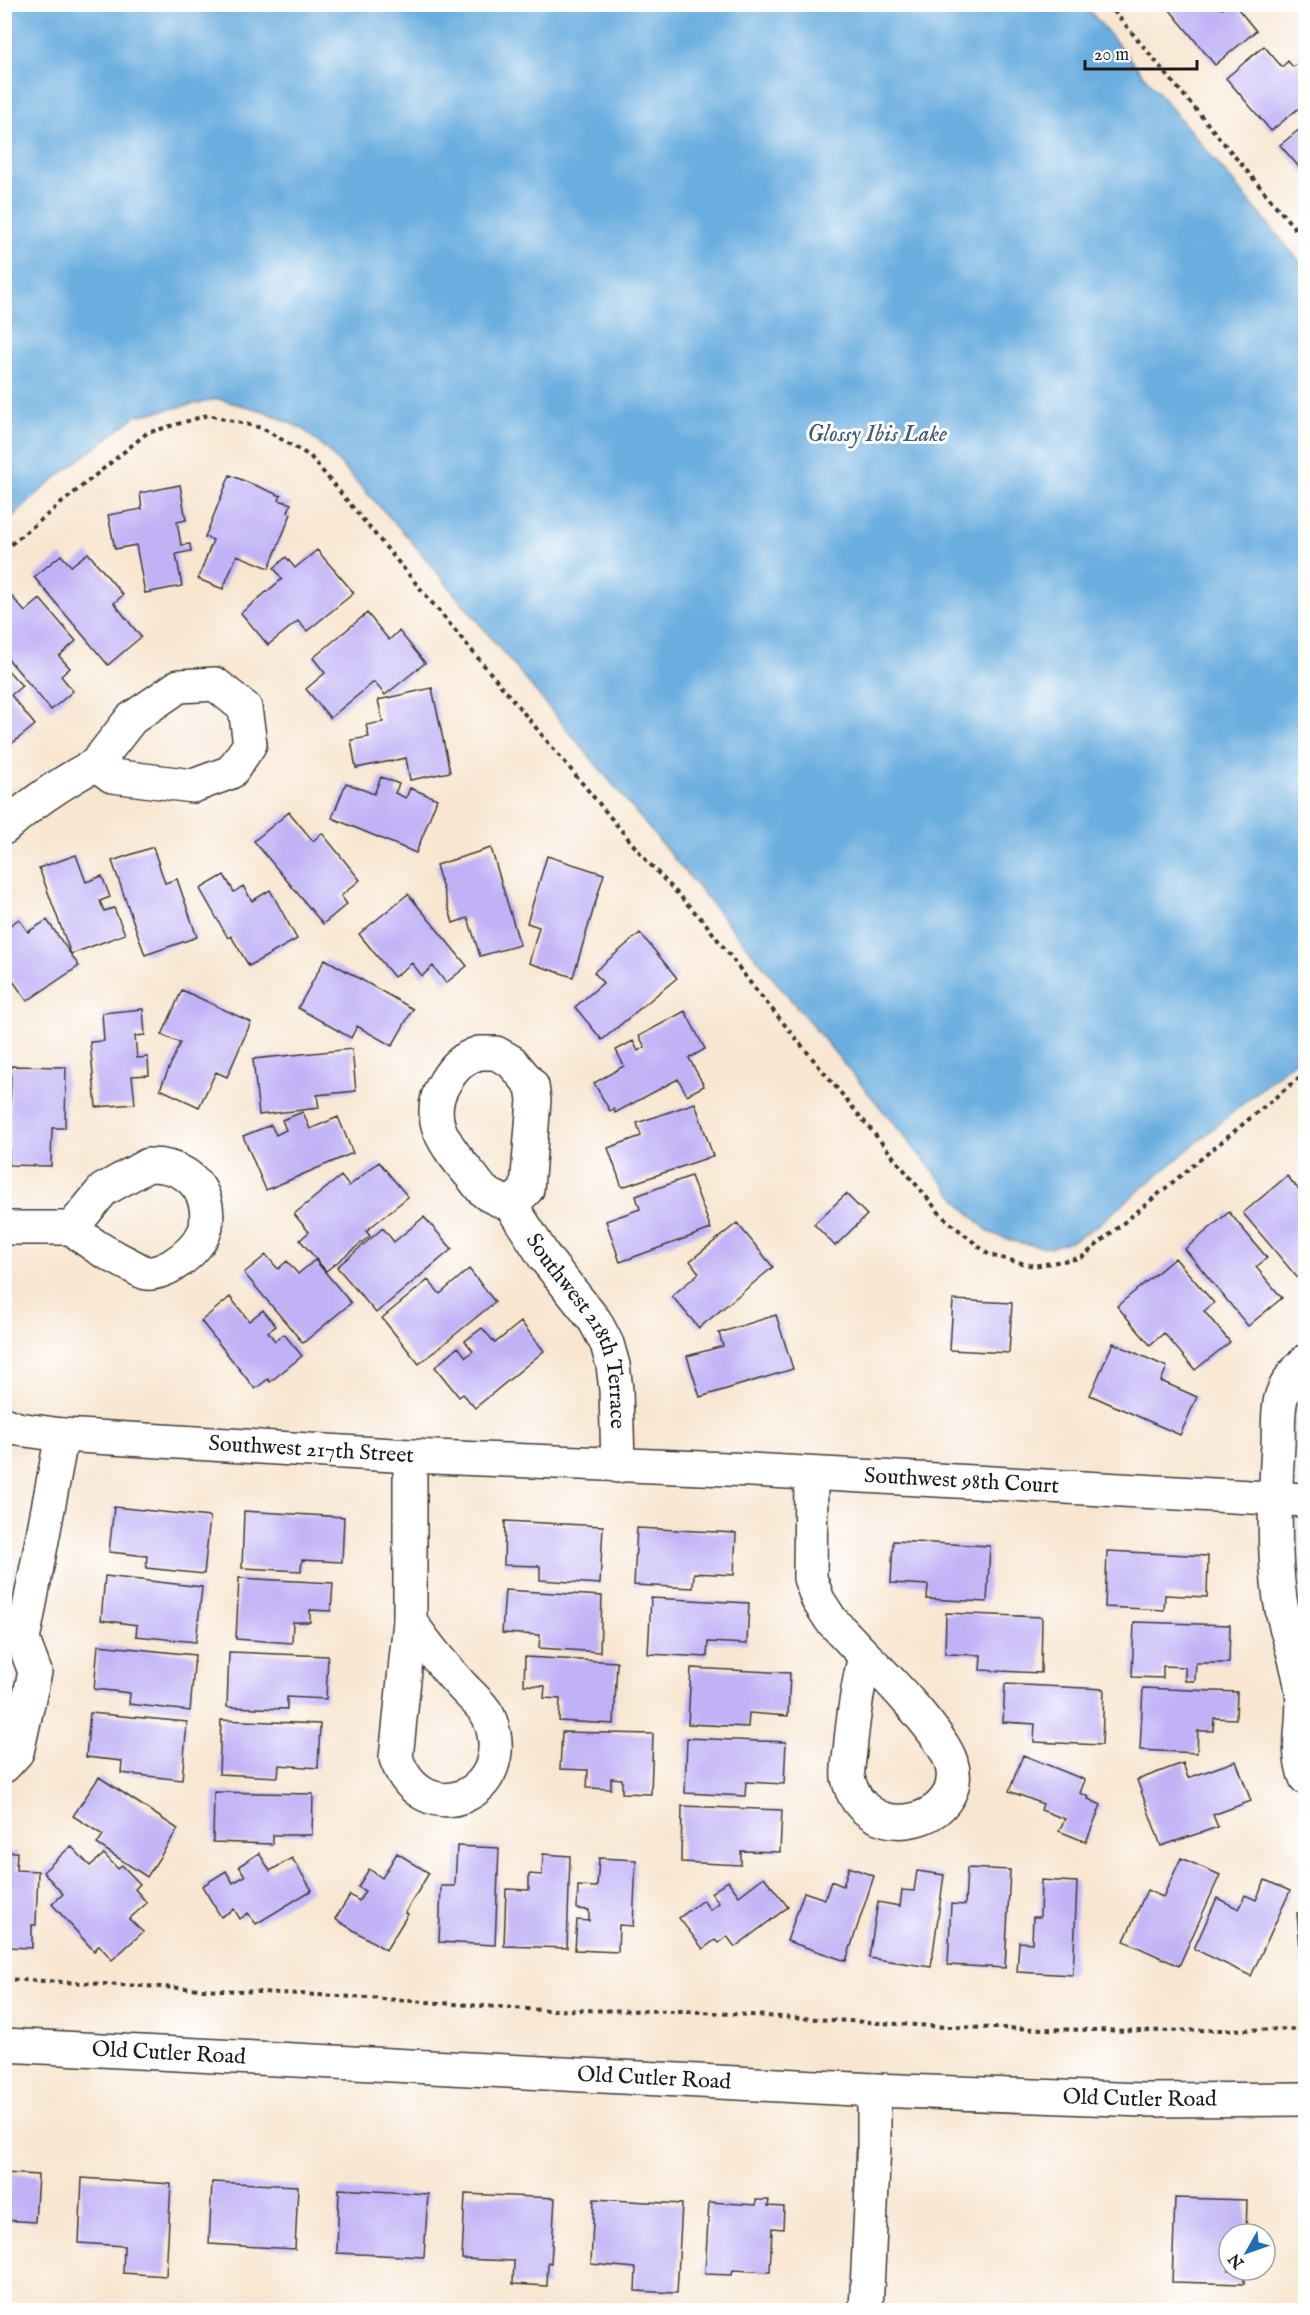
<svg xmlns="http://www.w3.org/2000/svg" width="1310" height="2315" viewBox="0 0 1310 2315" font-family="'IM FELL English',serif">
	<rect width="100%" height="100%" fill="#fff"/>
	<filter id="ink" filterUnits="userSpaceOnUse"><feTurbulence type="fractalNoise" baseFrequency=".0167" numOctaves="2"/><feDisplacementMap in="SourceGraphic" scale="12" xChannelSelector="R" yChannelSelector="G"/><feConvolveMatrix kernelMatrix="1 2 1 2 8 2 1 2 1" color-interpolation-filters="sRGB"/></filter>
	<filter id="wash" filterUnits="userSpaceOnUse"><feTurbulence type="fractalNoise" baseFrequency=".008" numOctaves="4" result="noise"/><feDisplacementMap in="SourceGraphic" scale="24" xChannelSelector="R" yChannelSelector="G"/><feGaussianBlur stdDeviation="1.35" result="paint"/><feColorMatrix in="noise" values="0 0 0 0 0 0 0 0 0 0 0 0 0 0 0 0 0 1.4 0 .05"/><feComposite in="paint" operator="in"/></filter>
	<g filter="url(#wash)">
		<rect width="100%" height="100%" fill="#f8e6d1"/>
		<path fill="#6baddf" stroke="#44647e" stroke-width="1.5" d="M5,4L1085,5L1305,268V1052L1098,1225L1076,1239L1050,1248L1015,1242L989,1232L962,1206L406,535L329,452L303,429L264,411L218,399L136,416L48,484L5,523Z"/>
		<g id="blocks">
			<path fill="#c1b2f6" d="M1177,4H1218L1222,9L1228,4H1234L1256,31L1215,65L1170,10Z
				M1264,46L1282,67L1288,61L1293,67L1301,61L1306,66V102L1271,131L1226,78Z
				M1306,124V175L1280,145Z
				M230,475L281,496L279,500L291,504L288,512L291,514L269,568L237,555L223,589L198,579L213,540L205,537Z
				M180,485L186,520L177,522L181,545L190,544L191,551L176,554L182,586L145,593L136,545L115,549L108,515L142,509L140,493Z
				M317,550L354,593L307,631L298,621L268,645L241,613L282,579L274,568L286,557L295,568Z
				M88,553L123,595L114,603L141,637L108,665L34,577L61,555L71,566Z
				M10,594L25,612L40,599L76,641L59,656L70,668L61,676L73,691L51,710L4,654V598Z
				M367,613L389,640L399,631L425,663L385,695L374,682L330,718L306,689L325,673L313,658Z
				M4,666L22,686L11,695L35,725L4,750Z
				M432,688L450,772L410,780L406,758L356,768L351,740L369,737L366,725L383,722L378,700Z
				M381,777L399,784L395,793L406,798L410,788L437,799L416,853L332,818L346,783L374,794Z
				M289,812L313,841L322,833L360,880L341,896L347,904L323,924L254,841Z
				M153,847L165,883L177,879L197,937L145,955L112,861Z
				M491,848L520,945L480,956L468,918L453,923L436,865Z
				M76,855L86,882L102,876L110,897L100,901L104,911L114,908L125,934L71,954L39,868Z
				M547,856L604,874L573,977L529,963L539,927L527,923Z
				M224,875L234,892L243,886L252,901L270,890L297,939L249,966L231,936L228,938L200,889Z
				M408,894L467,966L446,983L433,966L422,976L412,963L394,977L359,934Z
				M19,919L28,932L47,920L79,966L27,1001L4,968V920L9,926Z
				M640,933L677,978L602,1040L575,1007L603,983L594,972Z
				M325,959L413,1009L392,1046L357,1026L351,1038L298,1008Z
				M182,990L251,1022L227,1077L216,1072L199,1107L160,1089L180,1043L162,1035Z
				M143,1009L145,1035L135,1036L137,1058L148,1057L149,1075L132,1076L135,1104L96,1107L90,1042L104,1041L102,1013Z
				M685,1011L705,1049L689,1058L704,1086L687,1095L678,1079L615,1113L614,1109L610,1111L594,1083L624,1066L616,1050L633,1041L638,1051L645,1047L639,1036Z
				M352,1049L356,1091L317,1095L319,1108L259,1115L253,1059Z
				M11,1066L66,1067L65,1128H52L51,1166L9,1165Z
				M695,1103L713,1156L622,1187L608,1148L641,1136L637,1123Z
				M303,1112L310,1129L338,1117L353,1153L266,1190L243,1136L271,1125L276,1135L286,1130L282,1120Z
				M379,1162L408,1197L366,1231L370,1236L326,1271L300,1240L309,1232L294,1214L341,1176L349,1186Z
				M691,1176L711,1229L620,1262L606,1221L640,1209L636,1196Z
				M1287,1176L1306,1198V1288L1243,1213Z
				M846,1194L867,1215L835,1246L814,1224Z
				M1229,1212L1267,1258L1256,1267L1282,1298L1248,1326L1185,1249Z
				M424,1217L452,1249L376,1313L337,1267L383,1228L394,1242Z
				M737,1223L773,1267L699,1328L672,1296L699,1273L690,1261Z
				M266,1255L278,1269L287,1261L298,1274L315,1260L351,1303L303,1343L244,1273Z
				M1175,1258L1214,1303L1204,1311L1230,1342L1195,1370L1164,1333L1150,1345L1117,1306Z
				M469,1269L495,1302L419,1364L382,1318L428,1280L440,1294Z
				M230,1297L249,1321L263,1310L276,1326L268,1332L275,1341L284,1334L302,1356L270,1382L268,1379L255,1389L201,1321Z
				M953,1300L1012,1303L1009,1353L950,1350Z
				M776,1315L793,1369L700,1397L687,1356L723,1346L719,1333Z
				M521,1322L544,1351L475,1408L463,1394L459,1397L435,1367L458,1347L466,1357L473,1351L465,1341L482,1328L495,1343Z
				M1113,1343L1167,1367L1161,1381L1197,1397L1180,1435L1090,1395Z
				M114,1507L210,1517L204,1574L146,1568L147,1556L109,1552Z
				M244,1511L344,1517L342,1562L302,1560L301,1571L242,1568Z
				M505,1521L603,1526L600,1584L540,1580V1566L504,1565Z
				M637,1528L736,1533L734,1575L694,1573L693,1588L634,1585Z
				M893,1541L990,1546L987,1602L927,1599L928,1585L891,1583Z
				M1107,1551L1208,1556L1207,1597L1165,1595L1164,1610L1105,1607Z
				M105,1576L202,1587L196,1642L136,1636L137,1625L101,1620Z
				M239,1578L333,1583L331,1611L310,1610V1622H293L292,1643L236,1639Z
				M505,1590L602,1596L600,1652L539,1648L540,1635L502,1633Z
				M651,1598L749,1603L747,1644L708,1642L707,1657L648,1654Z
				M946,1613L1042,1617L1041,1673L980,1670L981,1655L945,1654Z
				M1134,1622L1230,1625L1229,1663H1196L1195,1681H1185V1667L1163,1666V1678L1132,1677Z
				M98,1645L195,1655L190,1711L129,1704L130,1693L94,1689Z
				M229,1652L328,1656L326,1699L287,1697V1709L227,1707Z
				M525,1657L617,1662L614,1724L559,1721L560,1699L544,1698L545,1686L524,1685Z
				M691,1668L790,1673L788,1716L749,1713L748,1727L688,1724Z
				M1005,1684L1104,1689L1102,1745L1034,1742L1035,1724L1003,1722Z
				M1143,1688L1237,1692L1236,1719L1214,1718L1213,1731H1198L1197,1753L1140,1750Z
				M90,1713L187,1722L182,1780L121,1773L122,1761L86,1757Z
				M221,1720L320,1724L318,1768L279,1765L278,1777L219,1774Z
				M562,1732L653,1734L651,1794L622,1793V1779L611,1778V1789L587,1788L588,1770L560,1769Z
				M687,1738L786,1742L784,1784L746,1782L745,1796L685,1793Z
				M1023,1755L1085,1780L1080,1793L1089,1797L1088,1799L1101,1805L1086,1842L1059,1831L1065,1819L1041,1810L1043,1804L1009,1791Z
				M1236,1761L1251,1801L1213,1815L1218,1827L1161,1846L1137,1780L1183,1763L1188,1778Z
				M99,1777L178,1829L147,1877L97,1844L103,1835L73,1816Z
				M214,1792L313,1794L312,1835H273V1844L213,1842Z
				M682,1806L782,1810L780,1852L741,1851V1865L681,1862Z
				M71,1846L90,1866L104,1854L118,1869L122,1865L140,1884L135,1889L147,1903L129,1919L143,1932L112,1960L99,1945L94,1951L52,1904L63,1894L43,1872Z
				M457,1846L499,1848L495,1945L439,1942L441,1886H455Z
				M4,1852H17L16,1870L38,1871L36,1925H32V1948L4,1947Z
				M259,1853L270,1871L292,1858L312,1890L256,1924L248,1913L240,1919L234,1909L221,1917L202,1886L226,1871L233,1883L245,1876L239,1866Z
				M397,1853L429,1873L405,1913L408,1914L386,1950L335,1919L350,1895L359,1901L365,1891L358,1887L369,1869L382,1878Z
				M543,1854L570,1856L567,1948L504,1946L506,1889L529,1890V1874L542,1875Z
				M599,1858L636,1860L633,1926L619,1925L618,1952L575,1950L577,1920L589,1921V1910L577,1909L578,1886L597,1887Z
				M1181,1858L1220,1875L1179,1966L1124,1941L1147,1890L1163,1897Z
				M849,1867L874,1876L846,1961L787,1941L804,1892L825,1899L831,1881L843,1886Z
				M967,1868L1010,1870L1005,1968L948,1965L951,1904L965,1905Z
				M917,1871L944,1875L931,1967L869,1958L878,1902L900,1906L902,1890L914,1891Z
				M764,1877L788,1907L735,1947L727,1936L718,1943L715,1940L703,1949L679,1918L703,1900L710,1910L719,1903L711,1893L728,1881L739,1896Z
				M1041,1880L1077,1882L1073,1975L1017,1972L1019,1942L1032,1943L1033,1917H1040Z
				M1265,1880L1290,1891L1251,1976L1194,1949L1217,1898L1239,1909L1245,1895L1256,1900Z
				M1297,1913H1306V1971H1302Z
				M4,2173L38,2175L35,2222L4,2220Z
				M82,2178L171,2184L166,2276L123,2273L124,2246L79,2243Z
				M212,2182L298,2186L295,2249L209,2244Z
				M339,2189L428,2194L424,2257L337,2253Z
				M465,2194L555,2198L551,2263L548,2262L547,2286L513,2284L514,2261L462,2259Z
				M1175,2198L1247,2200L1246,2234H1229V2270H1244V2284L1172,2282Z
				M594,2199L682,2204L677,2293L635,2291L636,2268L591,2264Z
				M756,2200H769L768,2206L784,2207L783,2229L772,2228L770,2272L733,2270L732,2275L705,2274L709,2202L756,2205Z
				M1300,2280H1306V2310H1302Z"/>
		</g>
	</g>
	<g filter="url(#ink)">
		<use href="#blocks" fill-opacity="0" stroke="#3d3a37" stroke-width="1.5"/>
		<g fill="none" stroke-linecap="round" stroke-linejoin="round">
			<g stroke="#3d3a37" stroke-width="36">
				<g id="street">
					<path d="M215,684L245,708L250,744L231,772L193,786L112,776L96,764L131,719L179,686Z"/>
					<path d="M4,828C32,802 63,782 96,764"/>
					<path d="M479,1053H496L512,1062L532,1086L534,1100L527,1189L511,1205C503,1201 493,1198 486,1193C479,1188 474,1178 468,1172C445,1145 423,1117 445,1082C454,1067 463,1058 479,1053Z"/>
					<path d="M148,1165C175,1164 200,1177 206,1206C207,1214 208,1224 204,1233C197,1247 186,1257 173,1265C167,1269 154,1274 147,1273C141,1272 135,1267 130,1265C107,1253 92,1246 72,1228L103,1190Z"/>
					<path id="s1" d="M511,1205L545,1258L595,1321L607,1344L613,1365L616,1390L618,1466"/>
					<path d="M4,1228H72"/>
					<path d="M1306,1361C1296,1370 1287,1382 1282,1395C1277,1409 1279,1429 1278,1445C1275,1496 1273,1548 1280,1599C1285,1631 1298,1660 1302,1692C1306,1721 1294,1750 1306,1778"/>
					<path id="s2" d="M4,1424L18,1429L62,1435L410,1456L751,1470L1306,1500"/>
					<path d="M811,1474L810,1578L818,1600L831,1620L865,1656"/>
					<path d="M410,1621C425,1644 442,1664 461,1685C470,1695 486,1708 490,1720C518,1795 423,1835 396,1758Z"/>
					<path d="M410,1621V1456"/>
					<path d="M865,1656C887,1677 942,1734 951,1762C970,1822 865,1851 848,1778C847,1770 849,1760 850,1751C853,1719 857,1688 865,1656Z"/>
					<path d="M4,1766L17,1752L35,1672L23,1640L62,1435"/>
					<path d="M866,2310L874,2145V2090"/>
				</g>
			</g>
			<g stroke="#3d3a37" stroke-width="36">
				<g id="secondary">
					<path id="s3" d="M4,2045L874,2090L1143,2100L1306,2099"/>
				</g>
			</g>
			<path stroke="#3d3a37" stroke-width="4" stroke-dasharray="4.5 4.5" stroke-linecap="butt" d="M1108,4L1306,242
				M4,550L147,433L208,415L262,428L310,456L646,860L706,924L752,985L942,1216L989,1255L1034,1266L1081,1258L1306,1072
				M4,1979L339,1996L542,2010L683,2011L948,2027L1140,2031L1306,2029"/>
			<use href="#street" stroke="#fff" stroke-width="33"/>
			<use href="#secondary" stroke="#fff" stroke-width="33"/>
		</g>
	</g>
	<g text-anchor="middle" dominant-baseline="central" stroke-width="6" stroke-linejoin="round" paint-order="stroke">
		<g font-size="22" fill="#1c1c1c" stroke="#fff">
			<text stroke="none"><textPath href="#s1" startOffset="146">Southwest 218th Terrace</textPath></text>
			<text stroke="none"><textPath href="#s2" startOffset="309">Southwest 217th Street</textPath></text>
			<text stroke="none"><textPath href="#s2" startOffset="960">Southwest 98th Court</textPath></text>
			<text stroke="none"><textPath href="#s3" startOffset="165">Old Cutler Road</textPath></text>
			<text stroke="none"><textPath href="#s3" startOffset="651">Old Cutler Road</textPath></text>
			<text stroke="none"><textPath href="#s3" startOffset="1137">Old Cutler Road</textPath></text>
		</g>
		<g font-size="24" font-style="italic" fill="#405d74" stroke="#fff">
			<text x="877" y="434">Glossy Ibis Lake</text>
		</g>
	</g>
	<rect width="1310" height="2315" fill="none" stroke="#fff" stroke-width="24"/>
	<g transform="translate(1247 2252) rotate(230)"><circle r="28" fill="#ffffff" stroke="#a4a4a4" stroke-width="1.5"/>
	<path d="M0-4.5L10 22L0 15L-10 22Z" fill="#1f6fb2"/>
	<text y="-9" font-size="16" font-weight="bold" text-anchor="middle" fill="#1c1c1c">N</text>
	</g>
	<path d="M1085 60v9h112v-9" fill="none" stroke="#1c1c1c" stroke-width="3"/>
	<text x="1094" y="60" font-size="18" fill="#1c1c1c" stroke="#ffffff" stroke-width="4.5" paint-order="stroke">20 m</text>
</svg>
